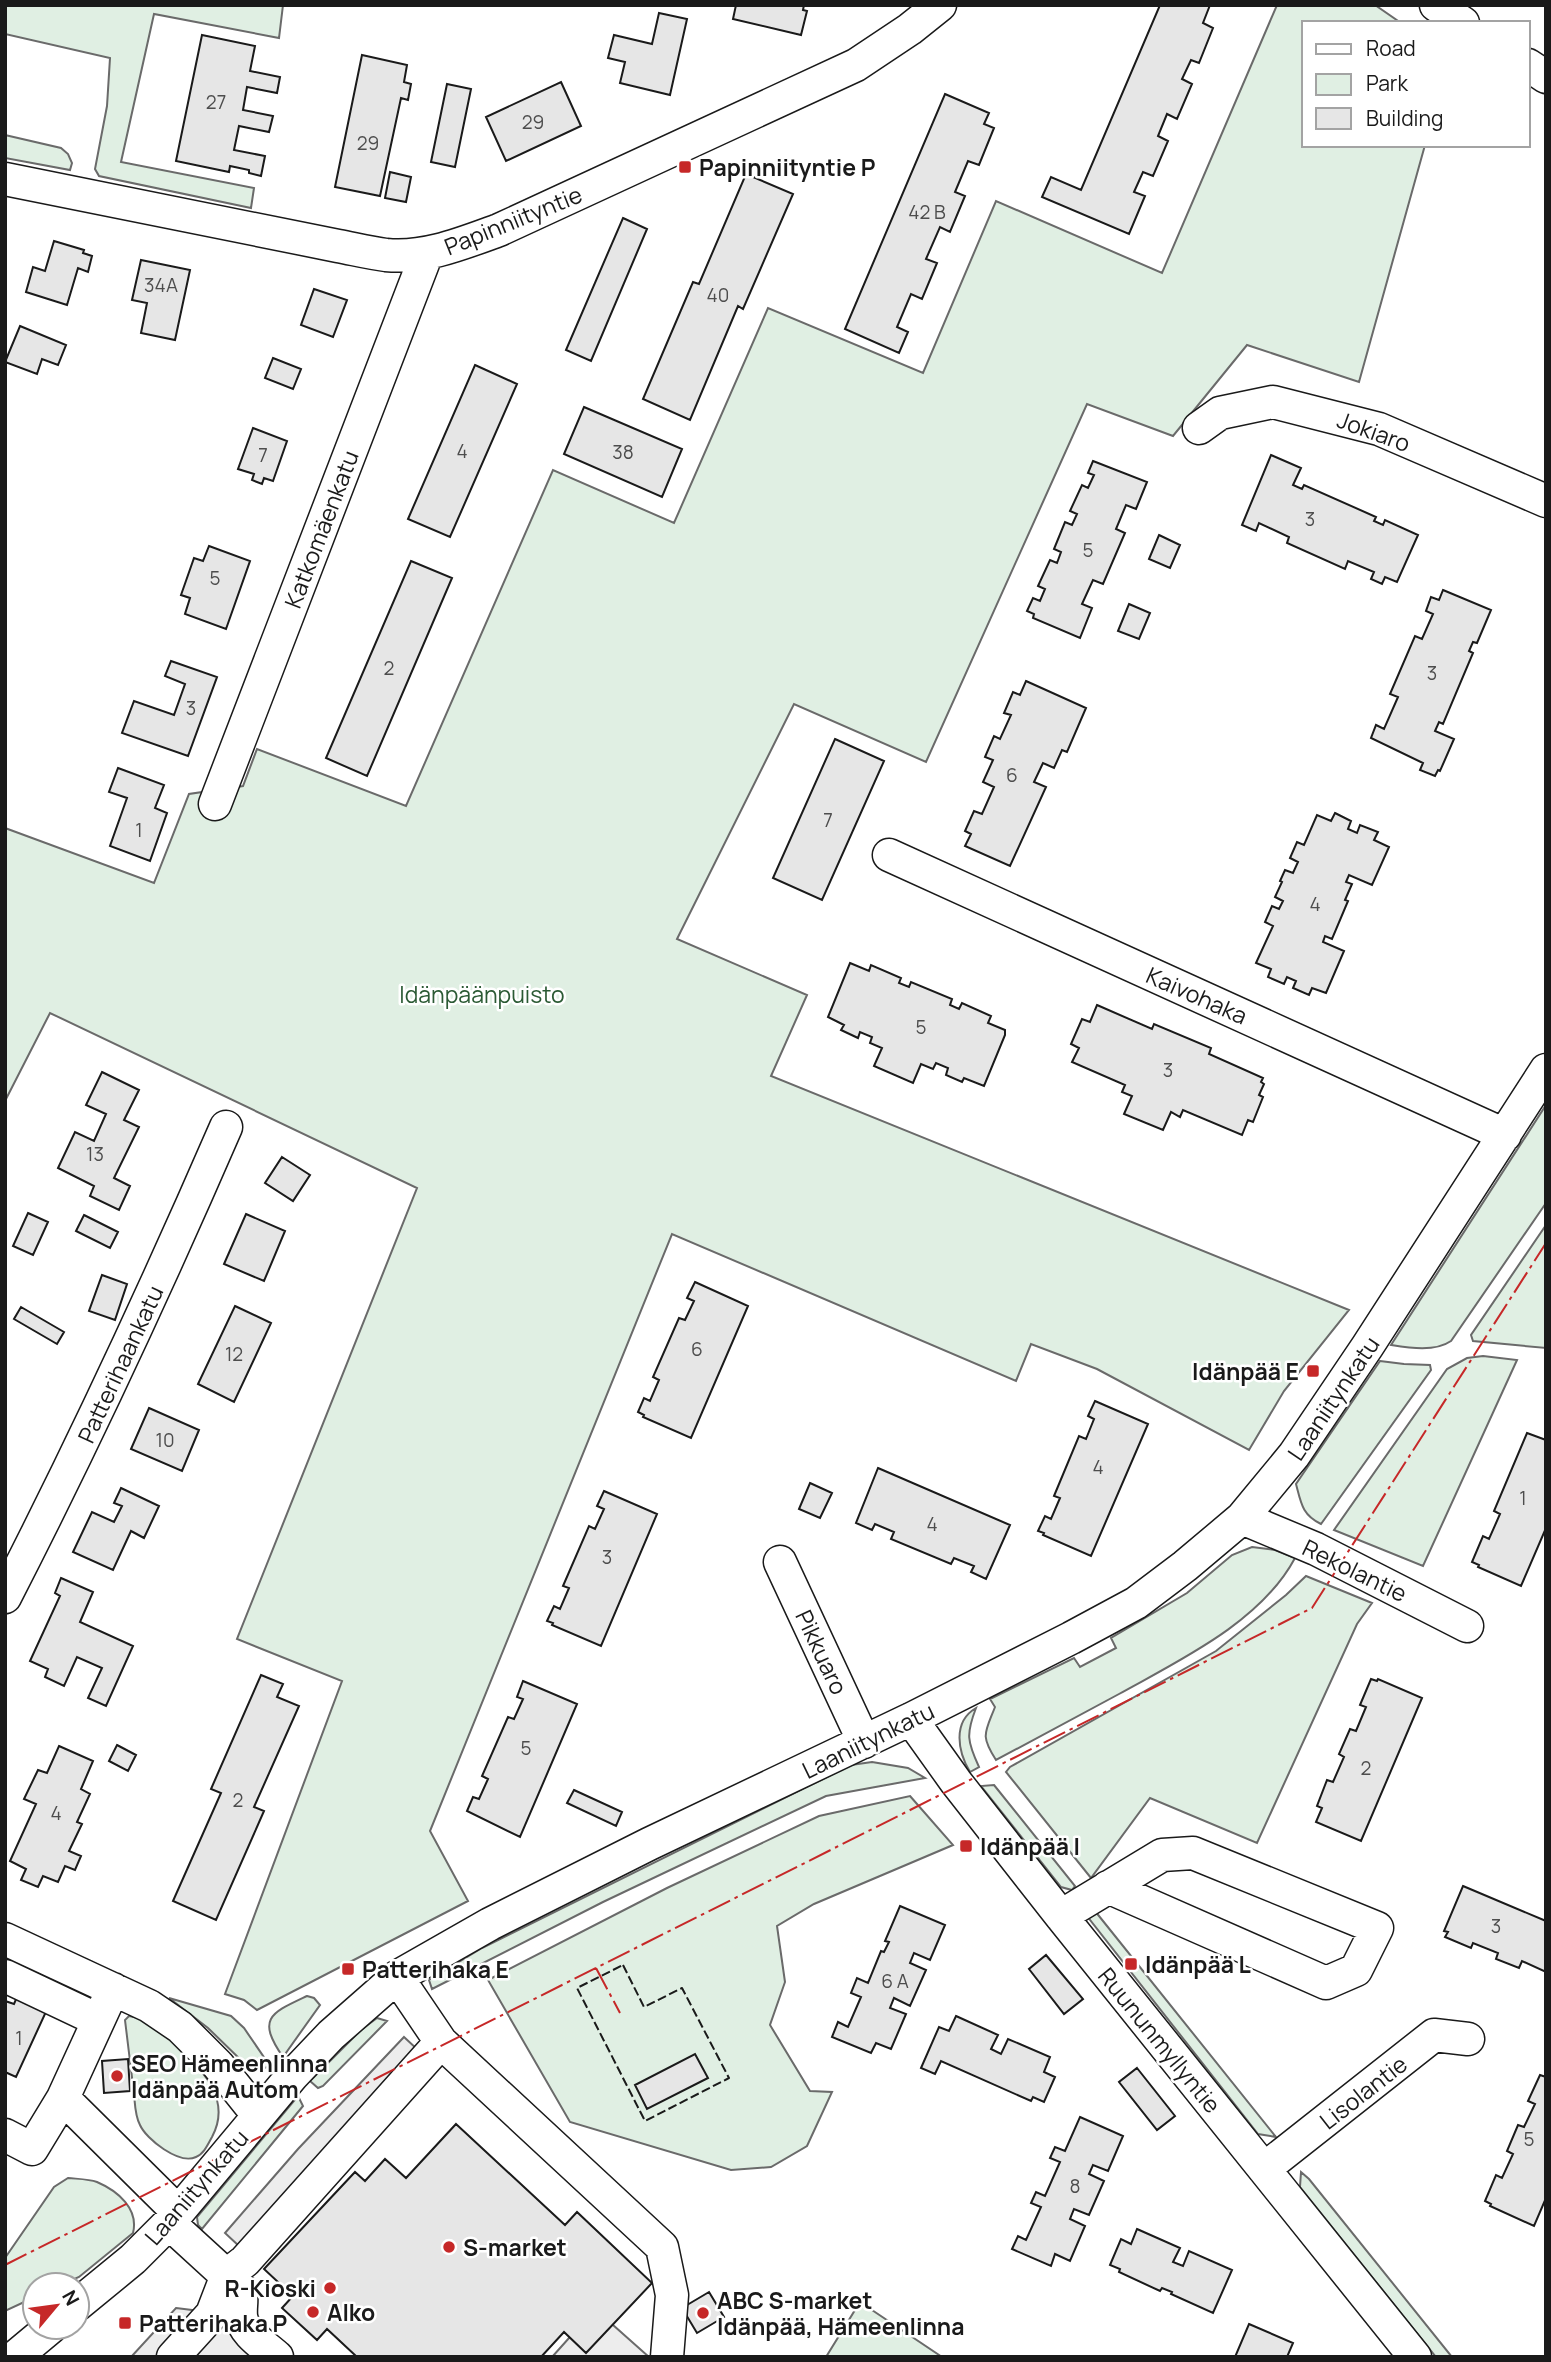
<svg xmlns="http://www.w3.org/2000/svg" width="1551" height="2362" viewBox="0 0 1551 2362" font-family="Manrope,sans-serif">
	<rect width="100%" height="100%" fill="#fff"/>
	<path fill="#e0efe3" stroke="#6a6a6a" stroke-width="2" d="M5,5H283L279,38L154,14L121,162L254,188L251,208L99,176L95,169L107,106L110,58L5,34Z
		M1277,5H1375L1401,23H1304V145H1425L1359,382L1247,345L1173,436L1087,404L926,762L794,704L677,939L807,995L771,1076L1349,1310L1284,1391L1249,1450L1097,1369L1031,1344L1016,1381L672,1234L430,1831L468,1901L257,2010L244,2000L225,1994L342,1681L237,1639L417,1188L50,1013L5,1101V828L154,883L189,794L243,786L257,749L406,806L553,470L674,523L768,308L923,373L996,201L1162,273Z
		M5,135L61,148L68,154L72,163L70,170L5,158Z
		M1546,1105V1203L1451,1341C1435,1352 1410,1348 1391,1345Z
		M1546,1225V1348L1473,1341L1471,1335Z
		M1483,1356L1517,1360L1423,1566L1334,1530L1447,1369L1467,1358Z
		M1380,1361L1404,1364L1430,1365L1431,1370L1321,1524C1302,1515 1301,1503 1296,1484Z
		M1252,1547L1275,1550L1295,1558C1261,1622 1180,1660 1119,1694C1078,1716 1037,1738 996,1760C980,1735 985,1733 995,1707L990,1699L1074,1658L1080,1667L1116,1648L1111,1638L1187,1593L1232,1555Z
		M1306,1576L1372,1603L1357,1624L1257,1843L1150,1798L1091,1878L1006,1772L1010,1767L1216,1651L1286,1595Z
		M976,1708C966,1734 967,1741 979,1767L970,1772C958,1752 952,1722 976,1708Z
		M872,1762L908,1768L925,1778L826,1796L603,1902L432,1989L429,1980L482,1948L851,1765Z
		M994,1785L1075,1886L1072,1890L1061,1887L981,1786Z
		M910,1796L953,1845L814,1904L777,1926L785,1982L770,2025L810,2091L832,2092L807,2146L771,2167L731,2170L570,2122L488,1980L667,1888L819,1816Z
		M1095,1911L1276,2137L1258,2134L1087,1916Z
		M307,1996L314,1998L320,2005L283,2057C256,2018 271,2013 307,1996Z
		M169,1998L231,2016L244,2028L270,2066L262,2069L246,2065L208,2028Z
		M129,2016C148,2018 164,2033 177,2046C203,2070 232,2100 212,2137C208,2144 204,2154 196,2157C179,2165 146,2139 140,2125C135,2116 135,2104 134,2094C131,2069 128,2045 125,2020Z
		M377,2018L387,2021L323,2086L318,2088L310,2081L361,2030Z
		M298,2096L303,2106L202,2229L198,2225L197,2217Z
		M1301,2172L1309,2179L1452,2357H1436L1300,2187Z
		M68,2178C78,2179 89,2179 97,2182C118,2191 139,2209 133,2233L79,2277L61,2285H35V2297L5,2311V2258L54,2187Z
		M860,2302L942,2357H826Z"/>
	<path fill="#ededed" stroke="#6a6a6a" stroke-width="2" d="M404,2037L418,2050L239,2246L225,2233L298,2149Z
		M176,2308L208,2312L259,2357H131Z
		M595,2309L649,2357H552Z"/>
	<path fill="#e6e6e6" stroke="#1a1a1a" stroke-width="2" d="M736,5H804L803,10L807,11L801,35L733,19Z
		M1160,5H1210L1203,23L1213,28L1199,63L1191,60L1182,79L1192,84L1177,119L1167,114L1158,136L1168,141L1153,176L1143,172L1134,192L1145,196L1129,234L1042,197L1051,177L1081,190Z
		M659,13L687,19L670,95L620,83L625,62L608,58L614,35L652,44Z
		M202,35L255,46L250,71L280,77L277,93L247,87L243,110L273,116L269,132L239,126L234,150L265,156L261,176L249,173V170L230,166L229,172L176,161Z
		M362,55L407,65L404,82L411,84L408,100L401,98L380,196L335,187Z
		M561,82L581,126L506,161L486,117Z
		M447,84L471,89L455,167L431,162Z
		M945,94L989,113L984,124L994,128L979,165L968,161L955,192L965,196L950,232L940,227L926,259L937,263L922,299L911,294L897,327L908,332L899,353L845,329Z
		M390,172L411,177L406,202L385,198Z
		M746,174L793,194L743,309L738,306L690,420L643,399L693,282L699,284Z
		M623,218L647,229L591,361L566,350Z
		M54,241L84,250L83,253L92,256L88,272L78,268L67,305L26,292L33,267L45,271Z
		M141,260L190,270L175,340L141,333L147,303L132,300Z
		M314,289L347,300L333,337L301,325Z
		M20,326L66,345L58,365L42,359L37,374L5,362Z
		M273,358L301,369L293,389L265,378Z
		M475,365L517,384L450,537L408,519Z
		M584,407L682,449L662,497L564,454Z
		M253,428L287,441L273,481L264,478L262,484L252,480L254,474L238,469Z
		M1271,455L1301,468L1293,485L1302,489L1304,485L1376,517L1374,521L1383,525L1385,520L1418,535L1397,582L1385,577L1382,584L1371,579L1374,572L1348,561L1345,569L1287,543L1289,537L1259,523L1256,531L1242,525Z
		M1093,461L1147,482L1136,509L1126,505L1116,529L1125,533L1103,584L1093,580L1082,604L1092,608L1080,638L1033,618L1034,614L1027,611L1033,598L1040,601L1045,589L1038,586L1050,560L1057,563L1061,552L1054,549L1065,522L1072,525L1077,514L1070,511L1082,485L1088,488L1094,475L1088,473Z
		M1159,535L1180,545L1170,568L1149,559Z
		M209,546L250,561L226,629L185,614L190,598L181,595L194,558L203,561Z
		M411,561L452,578L367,776L326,758Z
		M1443,590L1491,610L1477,643L1473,642L1469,651L1473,653L1443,724L1439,722L1435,731L1454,739L1440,771L1438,770L1435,776L1420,770L1423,763L1371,738L1376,725L1384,729L1398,697L1390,694L1415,636L1422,639L1433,614L1426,611L1431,597L1439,600Z
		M1129,604L1150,613L1139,639L1118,631Z
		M171,661L217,677L188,756L122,733L134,701L174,715L185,684L165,676Z
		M1026,681L1086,708L1067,752L1062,750L1054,768L1043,763L1034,782L1046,787L1010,866L965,846L971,834L965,831L974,811L982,814L994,787L983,782L993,760L985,757L994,736L1000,739L1011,715L1004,713L1013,692L1020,695Z
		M835,739L884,761L822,900L773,878Z
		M118,768L164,785L155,808L167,813L150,861L110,846L127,798L109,792Z
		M1335,813L1351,821L1348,829L1357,833L1360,825L1378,832L1374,840L1389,847L1372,885L1349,875L1346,882L1352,884L1345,900L1348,901L1332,939L1325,936L1323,942L1344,951L1326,993L1312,988L1309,995L1293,988L1296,981L1287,977L1284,984L1268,977L1271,969L1256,963L1273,926L1265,922L1272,906L1279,909L1283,901L1275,897L1282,882L1280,881L1285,870L1293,873L1298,862L1290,858L1297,842L1304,845L1317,815L1331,821Z
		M850,963L869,971L871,965L901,978L899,983L909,987L911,982L952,999L950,1005L959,1009L962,1003L991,1016L988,1023L1005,1030V1035L984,1086L964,1078L962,1082L946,1075L948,1068L936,1063L933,1069L921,1064L913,1083L874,1066L882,1048L870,1043L872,1037L860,1032L858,1038L841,1030L844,1025L828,1017Z
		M1097,1005L1152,1029L1154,1024L1211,1048L1209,1054L1263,1078L1261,1082L1264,1084L1259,1095L1263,1097L1253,1122L1248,1120L1242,1135L1183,1110L1180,1117L1171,1112L1163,1130L1124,1114L1132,1096L1122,1092L1125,1085L1072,1062L1079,1048L1071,1044L1082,1019L1090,1022Z
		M102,1072L139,1090L124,1120L139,1127L114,1178L130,1186L119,1210L90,1196L94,1186L58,1168L75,1132L94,1141L106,1114L86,1105Z
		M282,1157L310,1175L293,1201L265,1183Z
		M28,1213L48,1222L33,1255L13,1246Z
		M246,1214L285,1231L264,1281L224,1264Z
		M84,1215L118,1232L110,1248L76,1231Z
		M102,1275L127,1284L115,1320L89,1311Z
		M695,1282L748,1306L691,1438L643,1417L644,1415L638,1412L644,1398L650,1401L659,1380L653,1377L679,1318L685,1320L694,1301L687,1298Z
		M235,1306L271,1323L234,1402L198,1384Z
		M21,1307L64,1332L57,1344L14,1319Z
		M1095,1401L1148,1424L1091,1556L1043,1535L1044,1533L1038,1531L1045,1516L1051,1519L1060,1498L1054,1496L1079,1436L1086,1439L1094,1419L1088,1416Z
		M149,1408L199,1430L182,1471L131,1449Z
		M1527,1433L1546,1440V1528L1521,1586L1478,1567L1479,1565L1472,1562L1483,1536L1489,1539L1500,1514L1494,1511Z
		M878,1468L1010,1525L986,1579L971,1572L974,1566L954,1558L951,1564L891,1539L894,1532L875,1524L872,1530L856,1523Z
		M810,1483L832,1493L820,1518L799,1509Z
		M121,1488L159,1506L144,1538L131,1531L113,1570L73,1552L92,1512L114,1522L122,1506L114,1503Z
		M604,1491L657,1514L601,1646L552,1625L553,1623L547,1621L554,1606L560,1609L569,1588L563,1586L589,1526L595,1529L604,1509L597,1506Z
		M61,1578L93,1592L80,1622L133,1646L106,1706L88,1698L102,1668L77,1657L64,1686L45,1677L48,1669L30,1661L60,1596L55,1593Z
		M261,1675L283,1684L277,1697L299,1706L254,1807L264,1811L216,1920L173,1901L221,1793L211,1789Z
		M1371,1679L1377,1681L1378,1679L1422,1698L1361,1841L1316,1822L1322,1808L1317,1806L1327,1780L1333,1782L1344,1757L1339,1754L1350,1729L1356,1731L1366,1707L1360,1705Z
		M523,1681L577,1704L520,1837L467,1811L473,1797L479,1799L488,1779L482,1776L508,1717L514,1719L523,1699L517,1697Z
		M117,1745L136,1755L128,1771L109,1761Z
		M59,1746L93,1761L81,1789L90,1794L77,1822L82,1824L69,1851L81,1856L75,1870L65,1866L58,1882L43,1876L38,1887L21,1880L26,1869L10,1861L36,1804L24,1799L38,1770L47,1773Z
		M574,1790L622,1812L616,1826L567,1803Z
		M1463,1886L1546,1921V1972L1522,1961L1519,1968L1496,1959L1498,1953L1473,1943L1471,1948L1445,1937L1448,1932L1444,1931Z
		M900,1906L945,1925L930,1960L914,1953L910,1963L926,1970L910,2006L894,1998L890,2008L906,2014L891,2049L876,2043L871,2053L832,2037L838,2022L848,2027L861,1997L851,1993L857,1978L868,1983L881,1951L884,1952L889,1942L885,1941Z
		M1046,1955L1083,1999L1064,2014L1029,1969Z
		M20,1990L50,2003L16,2077L5,2072V2001L14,2004Z
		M956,2016L998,2035L991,2049L1001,2054L1008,2039L1050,2057L1044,2072L1055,2077L1044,2102L1033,2097L1031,2101L941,2061L935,2074L921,2068L939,2027L949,2031Z
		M695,2054L708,2078L647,2109L635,2085Z
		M128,2059L130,2091L104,2093L102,2061Z
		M1137,2068L1175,2116L1157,2130L1119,2082Z
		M1540,2075L1546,2077V2198L1534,2226L1490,2206L1491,2204L1485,2201L1496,2175L1502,2178L1513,2154L1507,2151L1518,2125L1524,2127L1535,2104L1528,2101Z
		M1080,2117L1123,2136L1108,2171L1093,2165L1089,2174L1104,2181L1089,2215L1074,2209L1070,2219L1085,2226L1070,2261L1055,2254L1051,2266L1012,2249L1018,2236L1026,2240L1041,2207L1031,2203L1036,2192L1045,2196L1060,2162L1050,2158L1055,2147L1065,2151Z
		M456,2124L565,2225L577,2212L652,2283L586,2353L564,2332L541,2357H357L327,2329L317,2340L282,2308L293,2296L264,2269L355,2172L365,2181L385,2159L406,2178Z
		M1137,2229L1180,2248L1173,2262L1183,2266L1189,2251L1232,2270L1213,2313L1171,2294L1172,2292L1162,2288L1160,2291L1119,2272L1120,2269L1110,2265L1121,2239L1131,2244Z
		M709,2292L724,2317L697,2333L682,2308Z
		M1249,2324L1293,2343L1287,2357H1235Z"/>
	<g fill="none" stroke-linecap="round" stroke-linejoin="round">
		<g stroke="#1a1a1a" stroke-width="35">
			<path id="minor" d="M1436,5L1463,23
				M1528,65L1546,77
				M5,179L338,246C354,249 370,253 386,255C425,259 463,243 499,230L856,65L910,29L940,5
				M1199,428L1220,413L1273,402L1379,429L1546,501
				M215,804L427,253
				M889,855L1505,1135
				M1242,1518L1316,1549L1467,1626
				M780,1562L864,1742
				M5,1597C84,1443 157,1286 226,1127
				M911,1719L956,1782L1061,1916L1415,2357
				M1061,1916L1162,1855L1193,1853L1377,1928L1356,1970L1326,1983L1108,1887
				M5,1939L149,2006L180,2027L218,2065L258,2115
				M5,1976L98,2020
				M113,1989L63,2098L178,2212
				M441,2042L662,2247L672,2295L667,2357
				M5,2135L32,2149L63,2098
				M1264,2169L1434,2035L1468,2039
				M169,2223L240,2288C243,2300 240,2305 241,2316C243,2333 265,2346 277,2357
				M77,2305L133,2259L169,2223L292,2076L331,2035L397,1977L490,1924L649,1844L911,1719L1071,1638L1136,1603L1185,1566L1242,1518L1294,1455L1367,1347L1546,1070
				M15,2357L51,2327
				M173,2357L212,2314L227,2275L245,2261L441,2042L397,1977"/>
		</g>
		<use href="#minor" stroke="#fff" stroke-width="32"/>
		<path stroke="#1a1a1a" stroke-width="2" stroke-dasharray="9 3.5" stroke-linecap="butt" d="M623,1965L644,2007L682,1988L729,2078L645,2121L577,1988Z"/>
		<path stroke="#c62828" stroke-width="2" stroke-dasharray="24 5 3.5 5" stroke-linecap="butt" d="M596,1968L620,2013
			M5,2265L1312,1608L1546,1243"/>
	</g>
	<g fill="#c62828" stroke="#fff" stroke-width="2.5">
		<rect x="678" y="160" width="14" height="14" rx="3.5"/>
		<rect x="1306" y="1364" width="14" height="14" rx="3.5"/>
		<rect x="959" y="1839" width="14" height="14" rx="3.5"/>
		<rect x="1124" y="1957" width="14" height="14" rx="3.5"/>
		<rect x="341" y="1962" width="14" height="14" rx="3.5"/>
		<circle cx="117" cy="2076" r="7"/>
		<circle cx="449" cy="2247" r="7"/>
		<circle cx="330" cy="2288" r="7"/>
		<circle cx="313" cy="2312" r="7"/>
		<circle cx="703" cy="2313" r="7"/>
		<rect x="118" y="2316" width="14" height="14" rx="3.5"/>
	</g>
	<g text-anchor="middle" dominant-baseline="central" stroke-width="5" stroke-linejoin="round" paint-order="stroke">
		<g font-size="19" fill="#4d4d4d">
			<text x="216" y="102">27</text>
			<text x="533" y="122">29</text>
			<text x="368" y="143">29</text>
			<text x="927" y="212">42 B</text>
			<text x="161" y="285">34A</text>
			<text x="718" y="295">40</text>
			<text x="462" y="451">4</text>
			<text x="623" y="452">38</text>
			<text x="263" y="455">7</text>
			<text x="1310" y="519">3</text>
			<text x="1088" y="550">5</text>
			<text x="215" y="578">5</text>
			<text x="389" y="668">2</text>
			<text x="1432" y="673">3</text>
			<text x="191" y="708">3</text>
			<text x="1012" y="775">6</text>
			<text x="828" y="820">7</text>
			<text x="139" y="830">1</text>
			<text x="1315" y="904">4</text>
			<text x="921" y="1027">5</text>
			<text x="1168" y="1070">3</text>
			<text x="95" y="1154">13</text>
			<text x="697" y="1349">6</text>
			<text x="234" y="1354">12</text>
			<text x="165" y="1440">10</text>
			<text x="1098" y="1467">4</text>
			<text x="1523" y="1498">1</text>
			<text x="932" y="1524">4</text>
			<text x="607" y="1557">3</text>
			<text x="526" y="1748">5</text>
			<text x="1366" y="1768">2</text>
			<text x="238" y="1800">2</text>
			<text x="56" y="1813">4</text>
			<text x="1496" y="1926">3</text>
			<text x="895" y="1981">6 A</text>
			<text x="19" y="2038">1</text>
			<text x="1529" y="2139">5</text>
			<text x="1075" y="2186">8</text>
		</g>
		<g font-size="23" font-weight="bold" fill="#1a1a1a" stroke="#fff" text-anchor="start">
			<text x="699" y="167">Papinniityntie P</text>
			<text x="1299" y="1371" text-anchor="end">Idänpää E</text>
			<text x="980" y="1846">Idänpää I</text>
			<text x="1145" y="1964">Idänpää L</text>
			<text x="362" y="1969">Patterihaka E</text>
			<text x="131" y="2063">SEO Hämeenlinna<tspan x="131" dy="26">Idänpää Autom</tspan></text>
			<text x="463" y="2247">S-market</text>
			<text x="316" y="2288" text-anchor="end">R-Kioski</text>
			<text x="717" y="2300">ABC S-market<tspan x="717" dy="26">Idänpää, Hämeenlinna</tspan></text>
			<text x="327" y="2312">Alko</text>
			<text x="139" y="2323">Patterihaka P</text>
		</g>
		<g font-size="23" fill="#1a1a1a" stroke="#fff">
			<text transform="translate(513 220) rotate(-22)">Papinniityntie</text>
			<text transform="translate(1374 431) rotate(20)">Jokiaro</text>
			<text transform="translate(321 529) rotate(-69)">Katkomäenkatu</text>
			<text transform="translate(1197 995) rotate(24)">Kaivohaka</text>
			<text transform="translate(120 1364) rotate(-65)">Patterihaankatu</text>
			<text transform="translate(1333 1398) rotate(-56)">Laaniitynkatu</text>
			<text transform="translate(1355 1570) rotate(26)">Rekolantie</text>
			<text transform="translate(822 1652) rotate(65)">Pikkuaro</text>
			<text transform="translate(868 1740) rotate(-26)">Laaniitynkatu</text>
			<text transform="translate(1160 2040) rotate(51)">Ruununmyllyntie</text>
			<text transform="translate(1363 2092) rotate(-38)">Lisolantie</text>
			<text transform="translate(196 2187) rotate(-49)">Laaniitynkatu</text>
		</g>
		<g font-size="23" fill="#2b5a34" stroke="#fff">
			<text x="482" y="994">Idänpäänpuisto</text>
		</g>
	</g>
	<rect width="1551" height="2362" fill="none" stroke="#1a1a1a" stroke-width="14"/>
	<rect x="1302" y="21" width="228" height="126" fill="#ffffff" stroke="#a3a3a3" stroke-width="2"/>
	<rect x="1316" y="44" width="35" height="10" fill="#ffffff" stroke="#a3a3a3" stroke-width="2"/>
	<text x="1366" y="56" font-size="21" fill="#1a1a1a">Road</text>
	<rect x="1316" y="74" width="35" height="21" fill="#e0efe3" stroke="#a3a3a3" stroke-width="2"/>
	<text x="1366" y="91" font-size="21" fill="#1a1a1a">Park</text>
	<rect x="1316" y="108" width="35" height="21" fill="#e6e6e6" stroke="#a3a3a3" stroke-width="2"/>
	<text x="1366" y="126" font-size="21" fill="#1a1a1a">Building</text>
	<g transform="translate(56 2306) rotate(61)"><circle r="33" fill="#ffffff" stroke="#a3a3a3" stroke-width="2"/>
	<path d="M0-5L12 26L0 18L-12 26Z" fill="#c62828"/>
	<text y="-10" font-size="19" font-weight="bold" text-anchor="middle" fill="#1a1a1a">N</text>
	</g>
</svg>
